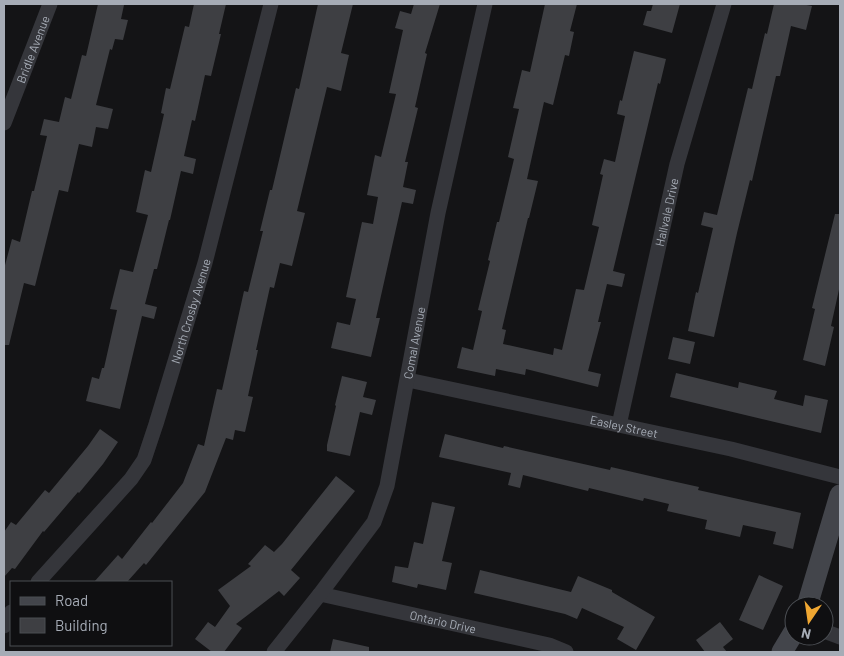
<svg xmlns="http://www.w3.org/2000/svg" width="844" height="656" viewBox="0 0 844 656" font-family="Barlow,sans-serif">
	<rect width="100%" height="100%" fill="#141416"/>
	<path fill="#3e3f43" d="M98,4H117L124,5L121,19L128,20L123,40L115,39L112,50L110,49L96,105L113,109L108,129L96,127L92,147L79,144L68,192L59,190L35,286L24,283L9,345H4V269L12,239L20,242L32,191H34L47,136L40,135L44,119L59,122L65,97L71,99L82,55L86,56Z
		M194,4H226L219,34H221L211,76L205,75L195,121L192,120L184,156L196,159L193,174L181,171L170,220H169L157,269H154L145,304L157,307L154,319L142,316L120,409L86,401L92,377L99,379L102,368H104L117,310L110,309L120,269L133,272L148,215L136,212L145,170L151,172L164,114L161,113L166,88L170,89L185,26L189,27Z
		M318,4H353L341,53L349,55L341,91L327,87L297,211L305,213L292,266L280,263L274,288L270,287L256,350H258L248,396L253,397L245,432L235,430L233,440L226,438L205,492L146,565L144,563L127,582H94L118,555L122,559L151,522L152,523L183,483L198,444L204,446L217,389L222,390L244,291L248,292L263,231H260L270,190H272L296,88L299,89Z
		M414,4H440L425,53L427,54L415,107L418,108L405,162H408L403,187L416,190L413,204L402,202L376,318H380L371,357L331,348L337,322L350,325L356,299L346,297L362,222L373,224L378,197L367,195L375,155L381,157L396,94L389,93L403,30L395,28L400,11L411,14Z
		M545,4H577L570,31L574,32L569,56L565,55L553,105L544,102L527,179L538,181L529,218H528L502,329L506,330L503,344L553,355L554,348L562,350L576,289L584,290L599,227L592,225L603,175L600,174L604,159L615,162L625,116L617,114L620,100L622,101L634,51L666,59L660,84L658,83L613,271L625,274L622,287L607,284L598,322H601L588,371L601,374L598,387L526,369L525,375L496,369L495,376L457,368L462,347L473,350L482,311L478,310L490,261L488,260L497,222H499L514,159L508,157L519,109L513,108L522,70L530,72Z
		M653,4H680L672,33L643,25L647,11H651Z
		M774,4H801L812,6L806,30L791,26L780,76H776L752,181L750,180L737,233L714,337L688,331L696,292L698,293L713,228L701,225L704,212L717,215L748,88L752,89L765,33L767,34Z
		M835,214H840V285L831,326L834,327L825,366L803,360L815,309L812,308Z
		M673,337L695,342L690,364L668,359Z
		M676,373L738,388L739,382L777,391L774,399L803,406L805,395L828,400L821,433L670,397Z
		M342,376L367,382L363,397L376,400L372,415L360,412L350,456L327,451V445L336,406L335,405Z
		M100,429L118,442L103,464L79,493L78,492L44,532L43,531L15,569L12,568L4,577V532L11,522L16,525L45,490L49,493L88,446Z
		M445,434L503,448L504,446L610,470L611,467L663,479L699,487L698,490L801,513L793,549L773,544L776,532L743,525L740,537L705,529L707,520L667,511L669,504L644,498L643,501L589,488L588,491L523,475L520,488L508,485L511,473L439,457Z
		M336,476L355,491L291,570L300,578L284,596L279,591L236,624L242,628L224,652H212L195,639L208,622L215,627L230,606L218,590L251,566L248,564L265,545L274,552L282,544Z
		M432,502L455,507L442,561L452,563L446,590L418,584L417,588L392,582L395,566L408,568L414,542L423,544Z
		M480,570L571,592L578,576L612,590V592L655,617L636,650L617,639L624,627L582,608L577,619L565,614L474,593Z
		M759,575L783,586L763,630L739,620Z
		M720,622L733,639L723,647L727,652H705L696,640Z
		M333,639L369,647V652H330Z"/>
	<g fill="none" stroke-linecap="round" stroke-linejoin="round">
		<g stroke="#35363b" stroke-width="15">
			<path id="s1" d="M4,123L50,4"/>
			<path id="s2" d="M408,380L731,449L840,477"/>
			<path id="s3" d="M619,425L677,164L724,4"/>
			<path id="s4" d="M38,582L131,479L144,460L156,424L205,263L271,4"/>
			<path id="s5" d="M320,594L549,645L566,652"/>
			<path d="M4,626L11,612"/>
			<path d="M824,631L840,637"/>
			<path id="s6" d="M274,652L320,594L374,522L387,486L438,213L485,4"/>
		</g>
		<path stroke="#43454b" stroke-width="21" d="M807,606L840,495
			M782,652L794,632"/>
	</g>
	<g text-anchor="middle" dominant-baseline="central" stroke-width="5" stroke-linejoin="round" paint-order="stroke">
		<g font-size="12" fill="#a6acb6" stroke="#0f0f11">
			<text stroke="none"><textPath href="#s1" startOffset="79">Bridle Avenue</textPath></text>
			<text stroke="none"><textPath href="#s3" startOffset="218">Hallvale Drive</textPath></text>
			<text stroke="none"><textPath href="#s4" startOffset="318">North Crosby Avenue</textPath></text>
			<text stroke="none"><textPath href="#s6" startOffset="348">Comal Avenue</textPath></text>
			<text stroke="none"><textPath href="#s2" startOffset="221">Easley Street</textPath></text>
			<text stroke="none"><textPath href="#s5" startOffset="126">Ontario Drive</textPath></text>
		</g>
	</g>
	<rect width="844" height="656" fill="none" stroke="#a6acb6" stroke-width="10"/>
	<rect x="10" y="581" width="162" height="65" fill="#0f0f11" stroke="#4b4e53"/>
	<rect x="20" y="597" width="25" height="8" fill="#43454b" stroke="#4b4e53"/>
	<text x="55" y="606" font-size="15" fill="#a6acb6">Road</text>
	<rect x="20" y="618" width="25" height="15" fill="#3e3f43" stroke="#4b4e53"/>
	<text x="55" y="631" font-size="15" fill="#a6acb6">Building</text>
	<g transform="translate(809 621) rotate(193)"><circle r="24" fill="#0f0f11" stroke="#4b4e53"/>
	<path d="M0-4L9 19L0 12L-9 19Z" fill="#f0a732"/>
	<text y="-8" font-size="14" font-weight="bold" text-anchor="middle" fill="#a6acb6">N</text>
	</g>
</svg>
